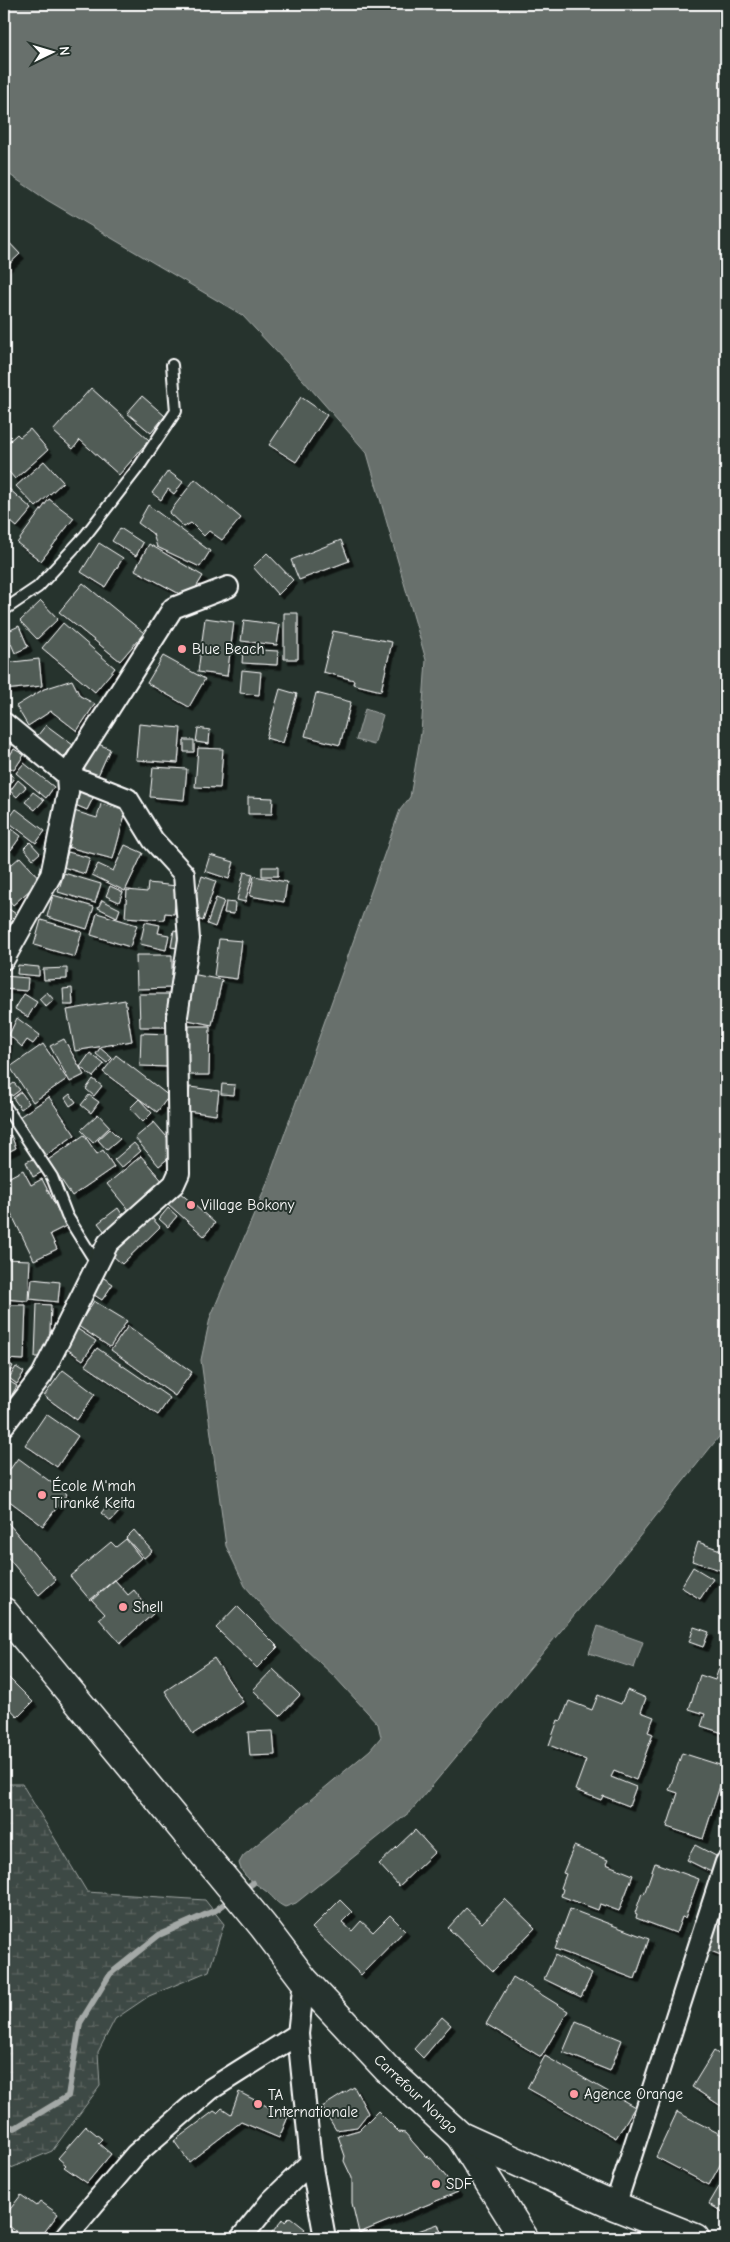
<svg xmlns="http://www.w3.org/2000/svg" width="730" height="2242" viewBox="0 0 730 2242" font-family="'Comic Neue',sans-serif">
	<defs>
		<pattern id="wetland-marsh" width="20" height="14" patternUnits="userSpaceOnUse" patternTransform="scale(1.25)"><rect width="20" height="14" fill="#3e4944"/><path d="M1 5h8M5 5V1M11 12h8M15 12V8" fill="none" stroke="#5b6460"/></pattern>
		<filter id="shadow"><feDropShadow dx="4.5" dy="4.5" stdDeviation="0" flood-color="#0009"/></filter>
	</defs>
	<rect width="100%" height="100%" fill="#26332d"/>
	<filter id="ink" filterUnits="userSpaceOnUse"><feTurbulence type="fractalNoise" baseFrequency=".02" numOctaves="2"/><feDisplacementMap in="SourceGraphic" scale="10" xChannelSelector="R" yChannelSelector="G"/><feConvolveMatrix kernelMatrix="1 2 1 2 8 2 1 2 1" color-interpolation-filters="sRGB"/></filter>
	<g filter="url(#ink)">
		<path fill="url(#wetland-marsh)" stroke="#9ea4a2" d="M4,1784H22L87,1892L205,1900L224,1924L209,1971L149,1996L115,2019L98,2052L100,2086L52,2151L4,2171Z"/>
		<path fill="#67706c" stroke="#a4a9a7" d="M4,4H726V1428L639,1537L411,1811L296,1903L285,1907C276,1903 274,1898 267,1892C256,1883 242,1878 239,1863L243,1856L370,1750L381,1737L378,1724L334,1676L274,1620L245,1586L226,1546L201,1360L210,1318L266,1186L400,810L410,797L421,733L426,660L367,453L303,380L242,315L47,200L4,171Z
			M365,709L383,715L374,745L356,740Z
			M598,1626L643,1642L634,1668L589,1653Z"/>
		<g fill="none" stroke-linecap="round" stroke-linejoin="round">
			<path stroke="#a4a9a7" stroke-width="6" d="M241,1892L253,1883
				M4,2125L15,2128L68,2096L80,2023L110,1974L159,1935L216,1910L231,1899"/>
		</g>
		<path fill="#515c57" stroke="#fff" filter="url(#shadow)" d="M4,237L20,254L4,269Z
			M91,388L149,440L119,475L80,440L73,449L53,431Z
			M142,396L165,416L151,433L127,413Z
			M301,397L327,415L296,462L269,445Z
			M30,429L48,450L15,479L4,466V446L17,434L20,437Z
			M44,461L63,482L36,507L16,486Z
			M168,471L183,482L174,494L168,489L161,500L152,493Z
			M195,479L241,518L222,540L209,531L204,536L191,523L184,527L169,513Z
			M8,488L32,509L17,527L4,516V493Z
			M49,499L74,518L41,561L17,543Z
			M148,505L210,551L200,567L157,547L153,534L138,523Z
			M120,528L143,543L136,556L112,541Z
			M341,540L349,561L299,580L291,560Z
			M99,543L123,558L105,587L81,572Z
			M149,544L203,576L189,599L135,570Z
			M267,553L293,580L278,595L253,567Z
			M83,583L144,633L120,661L59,612Z
			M41,601L58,619L37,639L20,621Z
			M284,613H298V659H284Z
			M205,618L234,622L227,676L198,672Z
			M244,620L280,625L277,645L241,641Z
			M63,623L115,668L95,692L42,648Z
			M19,626L28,647L15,653L6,632Z
			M333,631L392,642L381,691L353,684L354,680L323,672Z
			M243,649L278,651L277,665L242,663Z
			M163,656L205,679L189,707L147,683Z
			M39,659L42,686L4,690V663Z
			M242,670L261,672L259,695L240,693Z
			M72,680L80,696L95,704L77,731L51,711L28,726L16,706L44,689Z
			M280,689L297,694L283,743L266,738Z
			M316,693L351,702L340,745L305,736Z
			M139,724L181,728L178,763L136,760Z
			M46,725L73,745L61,761L34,740Z
			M198,728L210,730L209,744L196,742Z
			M184,740H194V752H184Z
			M4,741L12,745L4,760Z
			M96,743L110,749L96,780L82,774Z
			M198,748L223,749L220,788L195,787Z
			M14,749L24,755L14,770L4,764Z
			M24,763L54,787L46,798L16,773Z
			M153,767L187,769L184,800L150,797Z
			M4,771L14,777L4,796Z
			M18,780L26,787L17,797L10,791Z
			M80,789L94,796L87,810L73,804Z
			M33,792L44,800L35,810L25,802Z
			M248,797L273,798L272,814H248Z
			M101,804L126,811L113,859L64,846L74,811L97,818Z
			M16,809L45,831L36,843L7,821Z
			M4,823L21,836L11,850L4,844Z
			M30,842L40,853L33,859L24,848Z
			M125,845L143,853L125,891L92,875L98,864L113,871Z
			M68,852L90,858L85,874L63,867Z
			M4,855L12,864L20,857L41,880L13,905L4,894Z
			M210,855L234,862L229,879L205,871Z
			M262,867H278V876H262Z
			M244,872L253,874L245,902L237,900Z
			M64,873L101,884L95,903L58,892Z
			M202,876L216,881L203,921L189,916Z
			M254,876L287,882L284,902L250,896Z
			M148,883L177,886L174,914L165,913L164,920L125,917L127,890L147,892Z
			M110,886L123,892L119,902L106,896Z
			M53,895L94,907L87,929L47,917Z
			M216,898L224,901L215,927L207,924Z
			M102,900L120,909L117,917L98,908Z
			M226,902L235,903L234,914L224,913Z
			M4,906L21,917L4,944Z
			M97,913L137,925L130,947L91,935Z
			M41,920L82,932L75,957L34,945Z
			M145,922L160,925L158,933L169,935L166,950L140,944Z
			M174,930L187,933L183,949L171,947Z
			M219,939L242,941L237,979L214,976Z
			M136,955H172V988L137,989Z
			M18,965L39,967V976L17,974Z
			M67,968V979L44,980L43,969Z
			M192,974L222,980L212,1025L183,1019Z
			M4,976L28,978L27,991L4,989Z
			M72,988L73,1005H64L63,989Z
			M47,992L54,1000L46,1007L39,999Z
			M24,994L37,1002L28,1017L15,1009Z
			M139,994H172V1027H140Z
			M125,1000L132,1041L75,1051L67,1010Z
			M17,1018L40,1035L33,1044L27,1040L22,1047L9,1035Z
			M4,1019L9,1020L6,1069H4Z
			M189,1026H210L209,1075H188Z
			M141,1033L171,1034L169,1067L140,1066Z
			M64,1039L84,1075L70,1082L50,1046Z
			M43,1044L67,1079L33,1102L10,1067Z
			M100,1048L112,1058L107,1063L96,1054Z
			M90,1053L104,1064L93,1077L80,1067Z
			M116,1055L169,1096L157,1112L103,1072Z
			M93,1079L102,1086L94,1096L86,1089Z
			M14,1083L20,1090L12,1096L7,1088Z
			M222,1084L235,1085L234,1095L221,1094Z
			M190,1087L219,1091L216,1115L187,1111Z
			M21,1092L29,1103L21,1109L13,1098Z
			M70,1094L76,1102L70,1106L65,1098Z
			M89,1095L99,1102L91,1113L81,1105Z
			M49,1097L75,1135L45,1156L19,1117Z
			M139,1099L152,1113L143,1122L130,1108Z
			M98,1114L110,1127L93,1143L81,1130Z
			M154,1122L178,1150L159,1166L135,1138Z
			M110,1129L120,1139L107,1150L98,1140Z
			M11,1135L16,1148L4,1154V1139Z
			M84,1135L97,1154L103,1150L114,1167L72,1196L48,1160Z
			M134,1143L141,1151L121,1168L114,1160Z
			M141,1156L164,1183L130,1212L107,1184Z
			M37,1157L44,1171L33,1177L26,1162Z
			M23,1170L31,1185L42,1179L66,1226L50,1234L57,1249L34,1260L4,1199V1180Z
			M178,1191L215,1223L204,1236L168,1204Z
			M118,1208L127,1222L108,1236L98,1223Z
			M168,1208L177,1216L168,1227L159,1219Z
			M150,1216L160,1227L122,1264L112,1255Z
			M4,1259L30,1260L28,1301L4,1299Z
			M99,1275L113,1284L102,1300L88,1291Z
			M32,1279L60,1282L58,1302L30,1299Z
			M94,1301L127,1321L110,1347L78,1326Z
			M37,1304L51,1305L49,1357H35Z
			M4,1305H26L24,1360L4,1359Z
			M128,1326L192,1372L175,1396L111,1350Z
			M76,1328L96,1341L83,1360L64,1347Z
			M97,1348L170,1398L158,1415L85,1365Z
			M4,1361L13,1366L6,1379L4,1378Z
			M16,1367L24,1372L17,1384L9,1378Z
			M63,1370L95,1394L77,1420L44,1396Z
			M4,1378L17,1386L4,1408Z
			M46,1414L78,1436L57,1467L25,1445Z
			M18,1458L67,1494L43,1526L4,1497V1478Z
			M109,1503L119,1512L111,1521L101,1513Z
			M4,1518L56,1580L39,1595L4,1553Z
			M134,1530L152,1551L144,1558L126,1538Z
			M126,1539L141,1558L90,1600L70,1576L111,1542L116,1547Z
			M698,1542L726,1552V1572L692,1561Z
			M693,1567L713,1579L700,1599L681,1587Z
			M115,1580L128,1595L134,1590L153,1614L120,1643L99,1619L105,1614L92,1600Z
			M237,1606L278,1647L257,1668L216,1628Z
			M694,1627L709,1632L703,1647L689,1642Z
			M214,1658L243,1702L193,1734L165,1691Z
			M719,1668L726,1670V1734L701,1726L705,1714L689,1709L700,1675L715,1680Z
			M273,1669L300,1695L280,1716L253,1690Z
			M4,1673L33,1702L18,1717L4,1702Z
			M627,1690L646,1698L641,1712L654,1717L648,1732L653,1734L636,1780L614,1771L611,1777L636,1787L629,1806L603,1796L601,1800L575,1790L586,1760L549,1745L558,1720L561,1721L569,1701L592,1710L598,1695L621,1704Z
			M273,1731L275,1755L250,1756L248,1732Z
			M682,1753L726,1767L703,1839L667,1827L678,1793L669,1790Z
			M415,1830L435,1852L399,1886L379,1864Z
			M695,1845L718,1857L711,1872L687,1860Z
			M574,1846L608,1860L606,1864L633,1875L619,1911L600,1904L598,1910L561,1896L563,1889L561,1888L566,1874L563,1873Z
			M655,1863L699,1879L685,1918L682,1917L676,1933L636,1918L637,1914L635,1913L642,1893L644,1894Z
			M505,1899L535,1928L493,1971L448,1928L466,1908L482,1923Z
			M340,1900L352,1912L342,1922L352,1931L361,1921L373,1932L390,1915L405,1930L361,1975L312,1928Z
			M570,1909L649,1939L635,1979L555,1949Z
			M720,1913L726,1915V1957L708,1950Z
			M555,1955L592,1974L581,1997L544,1979Z
			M513,1977L568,2011L541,2057L486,2024Z
			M442,2017L451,2025L423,2058L414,2049Z
			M576,2021L622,2040L610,2071L563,2052Z
			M714,2051L726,2059V2097L721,2106L692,2087Z
			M545,2056L635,2107L616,2138L527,2088Z
			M354,2087L368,2113L357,2127L336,2130L322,2107Z
			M239,2092L288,2117L279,2138L241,2122L189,2162L174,2141L214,2111L217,2113L222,2108L231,2114Z
			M378,2111L399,2132L405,2133L425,2156L431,2158L458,2192L359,2233L352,2203V2178L344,2161L345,2156L338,2136L359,2130Z
			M677,2112L726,2137V2154L709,2185L656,2157Z
			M86,2126L102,2139L98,2143L111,2154L87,2183L64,2167L66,2165L58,2158Z
			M726,2175V2214L709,2204Z
			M21,2195L36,2206L40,2201L58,2214L40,2238H24L4,2222V2217Z
			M290,2217L305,2229L301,2234L306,2238H267L283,2219L285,2222Z
			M438,2224L443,2238H398Z"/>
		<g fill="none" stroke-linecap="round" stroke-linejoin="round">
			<g stroke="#fff" stroke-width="14">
				<path id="lane" d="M4,610L38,587L85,536L140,465L176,411L172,365
					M4,1104L52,1177L67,1216L97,1264"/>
			</g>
			<g stroke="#fff" stroke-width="24">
				<path id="street" d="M4,723L67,775L128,799L153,840L184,874L189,939L177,1016L179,1173L174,1184L108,1243L42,1375L4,1425
					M4,959L51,875L68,792L67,775L173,608L228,587
					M304,1980L298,2034L311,2162L325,2238
					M615,2206L726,1862
					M65,2238L136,2154L211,2089L298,2034
					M241,2238L271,2201L311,2162"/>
			</g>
			<g stroke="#fff" stroke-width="31">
				<path id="secondary" d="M460,2136L524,2238"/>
			</g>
			<g stroke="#fff" stroke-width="31">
				<path id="primary" d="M4,1612L263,1926L304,1980L387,2069L460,2136L615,2206L695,2238"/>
			</g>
			<use href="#lane" stroke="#26332d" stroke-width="10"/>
			<use href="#street" stroke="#26332d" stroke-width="20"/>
			<use href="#secondary" stroke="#26332d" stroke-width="28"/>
			<use href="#primary" stroke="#26332d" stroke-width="28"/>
		</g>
	</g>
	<g fill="#ff9aa2" stroke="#26332d" stroke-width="2">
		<circle cx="182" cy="649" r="5"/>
		<circle cx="191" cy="1205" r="5"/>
		<circle cx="42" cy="1495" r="5"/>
		<circle cx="123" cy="1607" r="5"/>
		<circle cx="574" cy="2094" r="5"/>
		<circle cx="258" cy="2104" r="5"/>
		<circle cx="436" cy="2184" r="5"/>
	</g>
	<g text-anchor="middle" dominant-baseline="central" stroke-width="4" stroke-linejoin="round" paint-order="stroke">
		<g font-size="15" fill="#fff" stroke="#26332d" text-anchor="start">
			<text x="192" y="649">Blue Beach</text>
			<text x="201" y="1205">Village Bokony</text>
			<text x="52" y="1486">École M'mah<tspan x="52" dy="17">Tiranké Keita</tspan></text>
			<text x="133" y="1607">Shell</text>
			<text x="584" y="2094">Agence Orange</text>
			<text x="268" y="2095">TA<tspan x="268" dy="17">Internationale</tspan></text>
			<text x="446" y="2184">SDF</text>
		</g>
		<g font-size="15" fill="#fff" stroke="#26332d">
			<text transform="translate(416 2094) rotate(43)">Carrefour Nongo</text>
		</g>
	</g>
	<rect width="730" height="2242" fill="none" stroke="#26332d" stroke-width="20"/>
	<rect x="10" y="10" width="710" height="2222" fill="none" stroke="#fff" stroke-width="2" filter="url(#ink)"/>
	<g transform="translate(52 52) rotate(85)" stroke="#26332d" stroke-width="4" paint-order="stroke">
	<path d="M0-4L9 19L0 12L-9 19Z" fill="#ffffff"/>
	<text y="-8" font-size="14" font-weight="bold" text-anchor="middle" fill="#ffffff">N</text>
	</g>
</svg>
